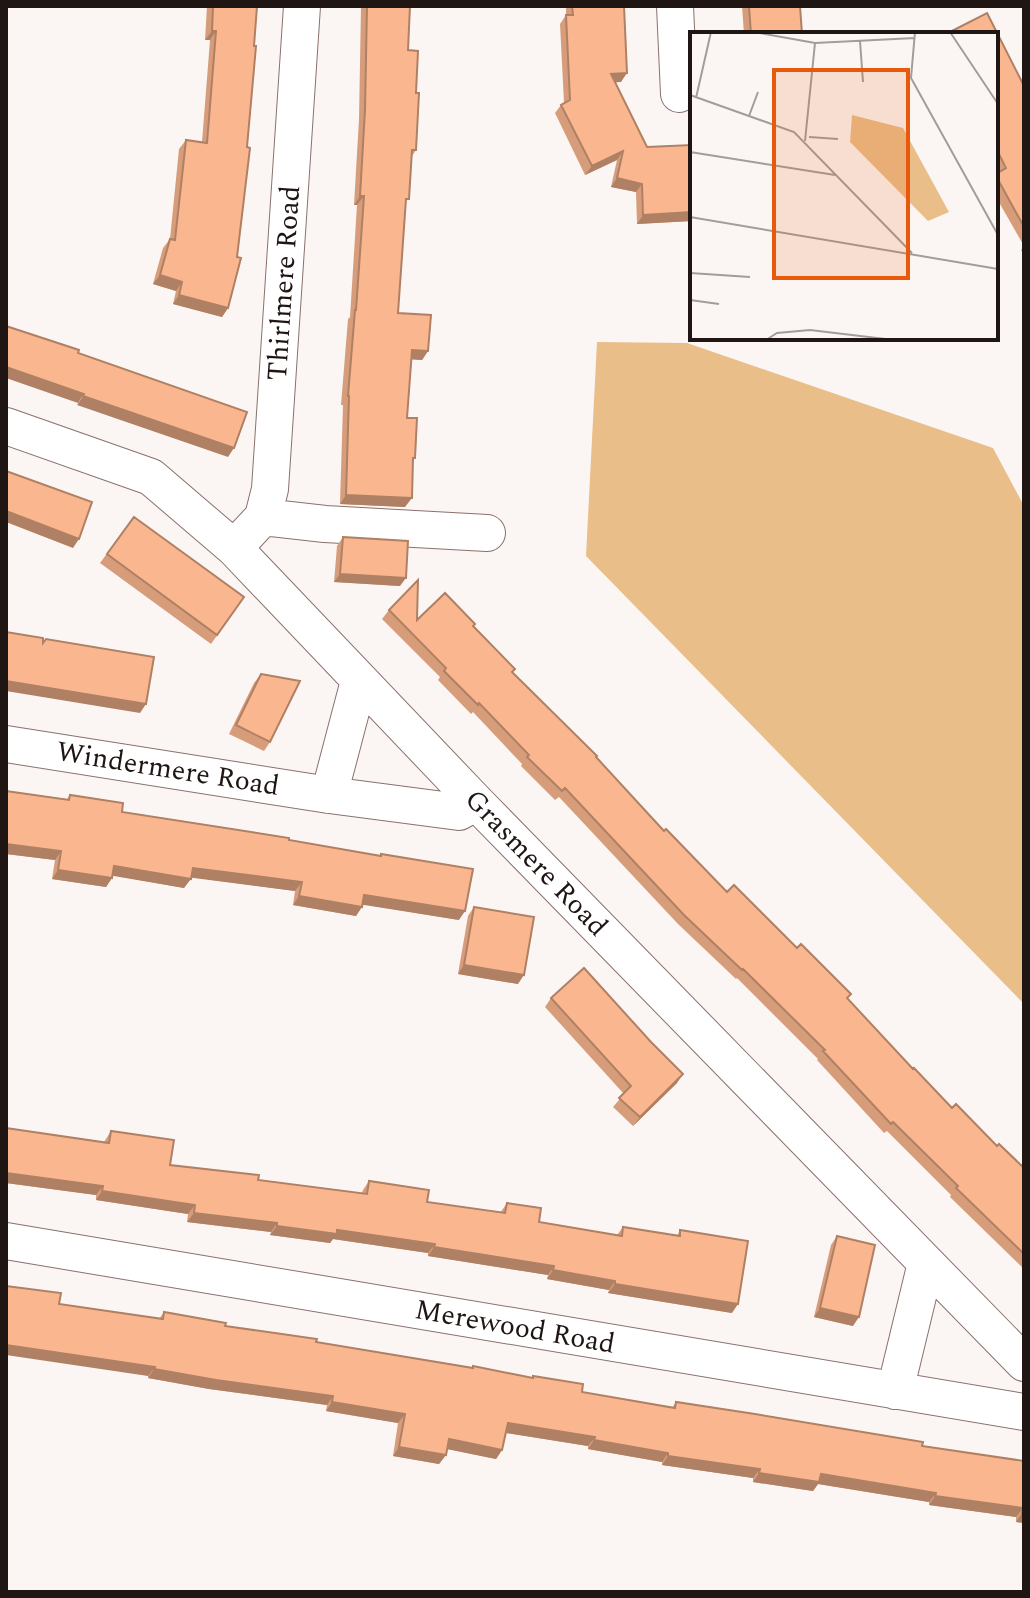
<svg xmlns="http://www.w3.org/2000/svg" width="1030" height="1598" viewBox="0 0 1030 1598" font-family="Spectral,serif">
	<rect width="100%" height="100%" fill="#fbf6f4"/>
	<path fill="#e9be89" d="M597,342L687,343L993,448L1024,506V1004L586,556Z"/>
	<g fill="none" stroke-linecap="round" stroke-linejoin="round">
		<g stroke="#89716d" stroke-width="38">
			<path id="minor" d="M675,6L679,94
				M6,426L151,477L234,548L476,802L1024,1363
				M263,517L325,524L487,533
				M234,548L263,517L270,489L302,6
				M6,744L329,795L459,812L476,802
				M329,795L359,681
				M6,1241L1024,1412
				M895,1391L926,1263"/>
		</g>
		<use href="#minor" stroke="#fff" stroke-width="36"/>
	</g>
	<path fill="#d79d7b" d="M207,6H257L228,308L222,317L173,304L176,291L153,284L163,248L170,239L179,149L186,140L202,142L210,40H205Z
		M361,6H410L408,50L416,93V150L412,156L405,204L398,313L428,351L422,360L411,359L407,418L415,458L413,460L405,507L340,504L343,405H341L348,319L350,317L357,205H354L359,119Z
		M566,6H624L621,82H615L647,147L692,145V221L637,224L636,192L611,187L617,160L585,175L555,113L561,105L564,103L560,24L566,15Z
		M742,6H800L802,34H744Z
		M996,34L1024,86V256L1021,250L1024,246L996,197V174L998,173L996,170Z
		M134,517L244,597L211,644L100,563Z
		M343,537L400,586L334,582L337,546Z
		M389,610L417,620L473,627L515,669L512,672L596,757L664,831L727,892L847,999L913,1069L952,1108L1024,1168V1269L950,1197L951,1195L887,1131L884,1133L817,1060L818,1059L737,978L736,979L678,924L559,797L555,800L521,766L522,764L473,712L471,714L438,680L440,677L382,619Z
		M261,674L270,742L264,751L229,734L254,683Z
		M6,791L67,799L70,795L122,812L289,840L459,920L363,904L356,916L293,905L295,891L191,877L184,888L112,875V878L106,887L52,879L55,860L6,854Z
		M474,907L518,984L458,974L468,916Z
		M551,998L677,1083L633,1126L613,1107L624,1094L545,1007Z
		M6,1128L104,1142L111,1131L170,1165L258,1180L362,1193L363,1190L369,1181L427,1202L500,1213L507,1203L539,1222L617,1235L623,1227L677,1236L680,1230L732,1313L608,1293L609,1290L547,1279L548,1275L428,1256V1253L333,1239L330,1243L270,1235L271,1232L187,1222L188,1214L96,1200V1195L6,1183Z
		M837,1236L853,1326L814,1317L831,1245Z
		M59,1304L159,1319L164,1312L225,1326L472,1368L473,1366L532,1378L533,1376L582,1392L672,1408L676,1402L922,1446L1024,1461V1523L1016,1522V1517L929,1505V1502L818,1484L813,1491L753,1482V1478L662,1465V1462L588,1449V1446L506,1433L502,1450L496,1459L447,1449L446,1455L439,1464L393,1456L398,1423L326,1411L327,1405L209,1389L148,1378V1376Z"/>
	<path fill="#af8064" d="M212,31H216L210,40H205Z
		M627,73L621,82L605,83L611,74Z
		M623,151L617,160L585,175L592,166Z
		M617,178L642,184L636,192L611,187Z
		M360,196H364L357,205H354Z
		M692,212V221L637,224L643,215Z
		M160,275L182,282L176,291L153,284Z
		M179,295L228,308L222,317L173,304Z
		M412,350L428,351L422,360L405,359Z
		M6,367L84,394L78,403L6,378Z
		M83,396L234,448L228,457L77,405Z
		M346,495L412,498L405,507L340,504Z
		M6,511L79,539L73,548L6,522Z
		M340,574L406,578L400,586L334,582Z
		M6,681L146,704L140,713L6,691Z
		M6,844L61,851L55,860L6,854Z
		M114,866L191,879L184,888L108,875Z
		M193,868L302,882L295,891L186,877Z
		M58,870L112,878L106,887L52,879Z
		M364,895L465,911L459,920L358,904Z
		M299,896L362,907L356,916L293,905Z
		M464,965L524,975L518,984L458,974Z
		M683,1074L677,1083L633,1126L640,1117Z
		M6,1173L103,1186L96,1195L6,1183Z
		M102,1191L195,1205L188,1214L96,1200Z
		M194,1213L277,1223L271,1232L187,1222Z
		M277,1226L337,1230L435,1244L428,1253L333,1239L330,1243L270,1235Z
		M434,1247L554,1266L548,1275L428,1256Z
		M553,1270L615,1281L609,1290L547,1279Z
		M615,1284L738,1304L732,1313L608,1293Z
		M820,1308L859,1317L853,1326L814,1317Z
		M6,1345L155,1367L148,1376L6,1355Z
		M154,1369L333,1396L327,1405L209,1389L148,1378Z
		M332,1402L405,1414L398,1423L326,1411Z
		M508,1423L595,1437L588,1446L501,1432Z
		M449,1439L502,1450L496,1459L442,1448Z
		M594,1440L668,1453L662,1462L588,1449Z
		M399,1447L446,1455L439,1464L393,1456Z
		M668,1456L760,1469L753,1478L662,1465Z
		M759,1473L821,1474L936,1493L929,1502L818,1484L813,1491L753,1482Z
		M935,1496L1023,1508L1016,1517L929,1505Z
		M1022,1513H1024V1523L1016,1522Z"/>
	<path fill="#fab78f" stroke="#af8064" stroke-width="2" d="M213,6H257L254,46H256L247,147L250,148L237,257L241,258L228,308L179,295L182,282L160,275L170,239L175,240L186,140L207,143L216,31H212Z
		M367,6H410L408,50L418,51L416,93H419L416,150H412L409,199H406L398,313L431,315L428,351L412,350L407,418H417L415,458H413L412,498L346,495L349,396H348L355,310H356L364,196H360L365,110Z
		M572,6H624L627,73L611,74L647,147L692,145V212L643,215L642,184L617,178L623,151L592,166L561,105L570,100L566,15H573Z
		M749,6H800L802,34H751Z
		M987,13L1024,86V227L996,176V174L1006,168L996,148V34H946Z
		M6,326L79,350L78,353L247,412L234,448L83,396L84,394L6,367Z
		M6,471L92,502L79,539L6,511Z
		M134,517L244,597L217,635L107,554Z
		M343,537L408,541L406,578L340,574Z
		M418,580L417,620L445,593L475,624L473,626L515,669L512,672L597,756L596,757L664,831L666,829L727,892L734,885L797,948L801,944L851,994L847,998L913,1069L914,1068L952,1108L956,1104L997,1146L999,1144L1024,1168V1254L956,1188L958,1186L893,1122L891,1124L823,1051L825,1050L743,969L742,970L684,915L565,788L562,791L527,757L529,755L479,703L478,705L444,671L446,668L389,610Z
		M6,632L43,638V643L46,639L154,657L146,704L6,681Z
		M261,674L300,681L270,742L236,725Z
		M6,791L69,800L70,795L123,803L122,812L289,838V840L381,856V854L473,869L465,911L364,895L362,907L299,896L302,882L193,868L191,879L114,866L112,878L58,870L61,851L6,844Z
		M474,907L534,917L524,975L464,965Z
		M584,968L651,1042L683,1074L640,1117L619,1098L631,1086L551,998Z
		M6,1128L109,1143L111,1131L174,1140L170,1165L259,1175L258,1180L367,1194L369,1181L429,1190L427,1202L505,1213L507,1203L541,1208L539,1222L622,1236L623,1227L680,1236V1230L748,1241L738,1304L615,1284V1281L553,1270L554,1266L434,1247L435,1244L337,1230V1234L277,1226V1223L194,1213L195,1205L102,1191L103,1186L6,1173Z
		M837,1236L875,1245L859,1317L820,1308Z
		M6,1286L61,1293L59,1304L163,1319L164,1312L226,1323L225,1326L317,1339L316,1342L473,1368V1366L533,1378V1376L583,1384L582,1392L675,1408L676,1402L755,1414L923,1442L922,1446L1024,1461V1513H1022L1023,1508L935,1496L936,1493L821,1474L819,1482L759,1473L760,1469L668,1456V1453L594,1440L595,1437L508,1423L502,1450L449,1439L446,1455L399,1447L405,1414L332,1402L333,1396L216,1380L154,1369L155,1367L6,1345Z"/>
	<g text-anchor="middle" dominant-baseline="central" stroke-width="6" stroke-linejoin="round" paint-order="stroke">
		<g font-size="28" fill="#1f1614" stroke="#fff">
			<text transform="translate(284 283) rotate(-86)">Thirlmere Road</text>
			<text transform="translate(168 769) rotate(9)">Windermere Road</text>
			<text transform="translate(536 863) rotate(46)">Grasmere Road</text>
			<text transform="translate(515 1327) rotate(10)">Merewood Road</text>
		</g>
	</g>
	<g transform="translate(690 32)">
		<rect width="308" height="308" fill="#fbf6f4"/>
		<path d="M162,83L213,96L259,180L238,189L160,110Z" fill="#e9be89"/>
		<path fill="none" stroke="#a39c9a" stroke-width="2" d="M64,0L125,11L225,6M225,0L221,46L308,203M260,0L308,72M170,9L173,50M0,63L104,100L222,221M6,66L21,0M59,84L68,60M119,105L148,107M115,109L125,11M0,120L145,143M0,185L308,237M0,241L60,245M0,268L29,272M76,308L87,301L120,298L204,308"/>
		<path fill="#e8590c" fill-opacity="0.15" stroke="#e8590c" stroke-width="4" d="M84,38H218V246H84Z"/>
		<rect width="308" height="308" fill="none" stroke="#1f1614" stroke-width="4"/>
	</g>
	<rect width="1030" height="1598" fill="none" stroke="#1f1614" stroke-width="16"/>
</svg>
